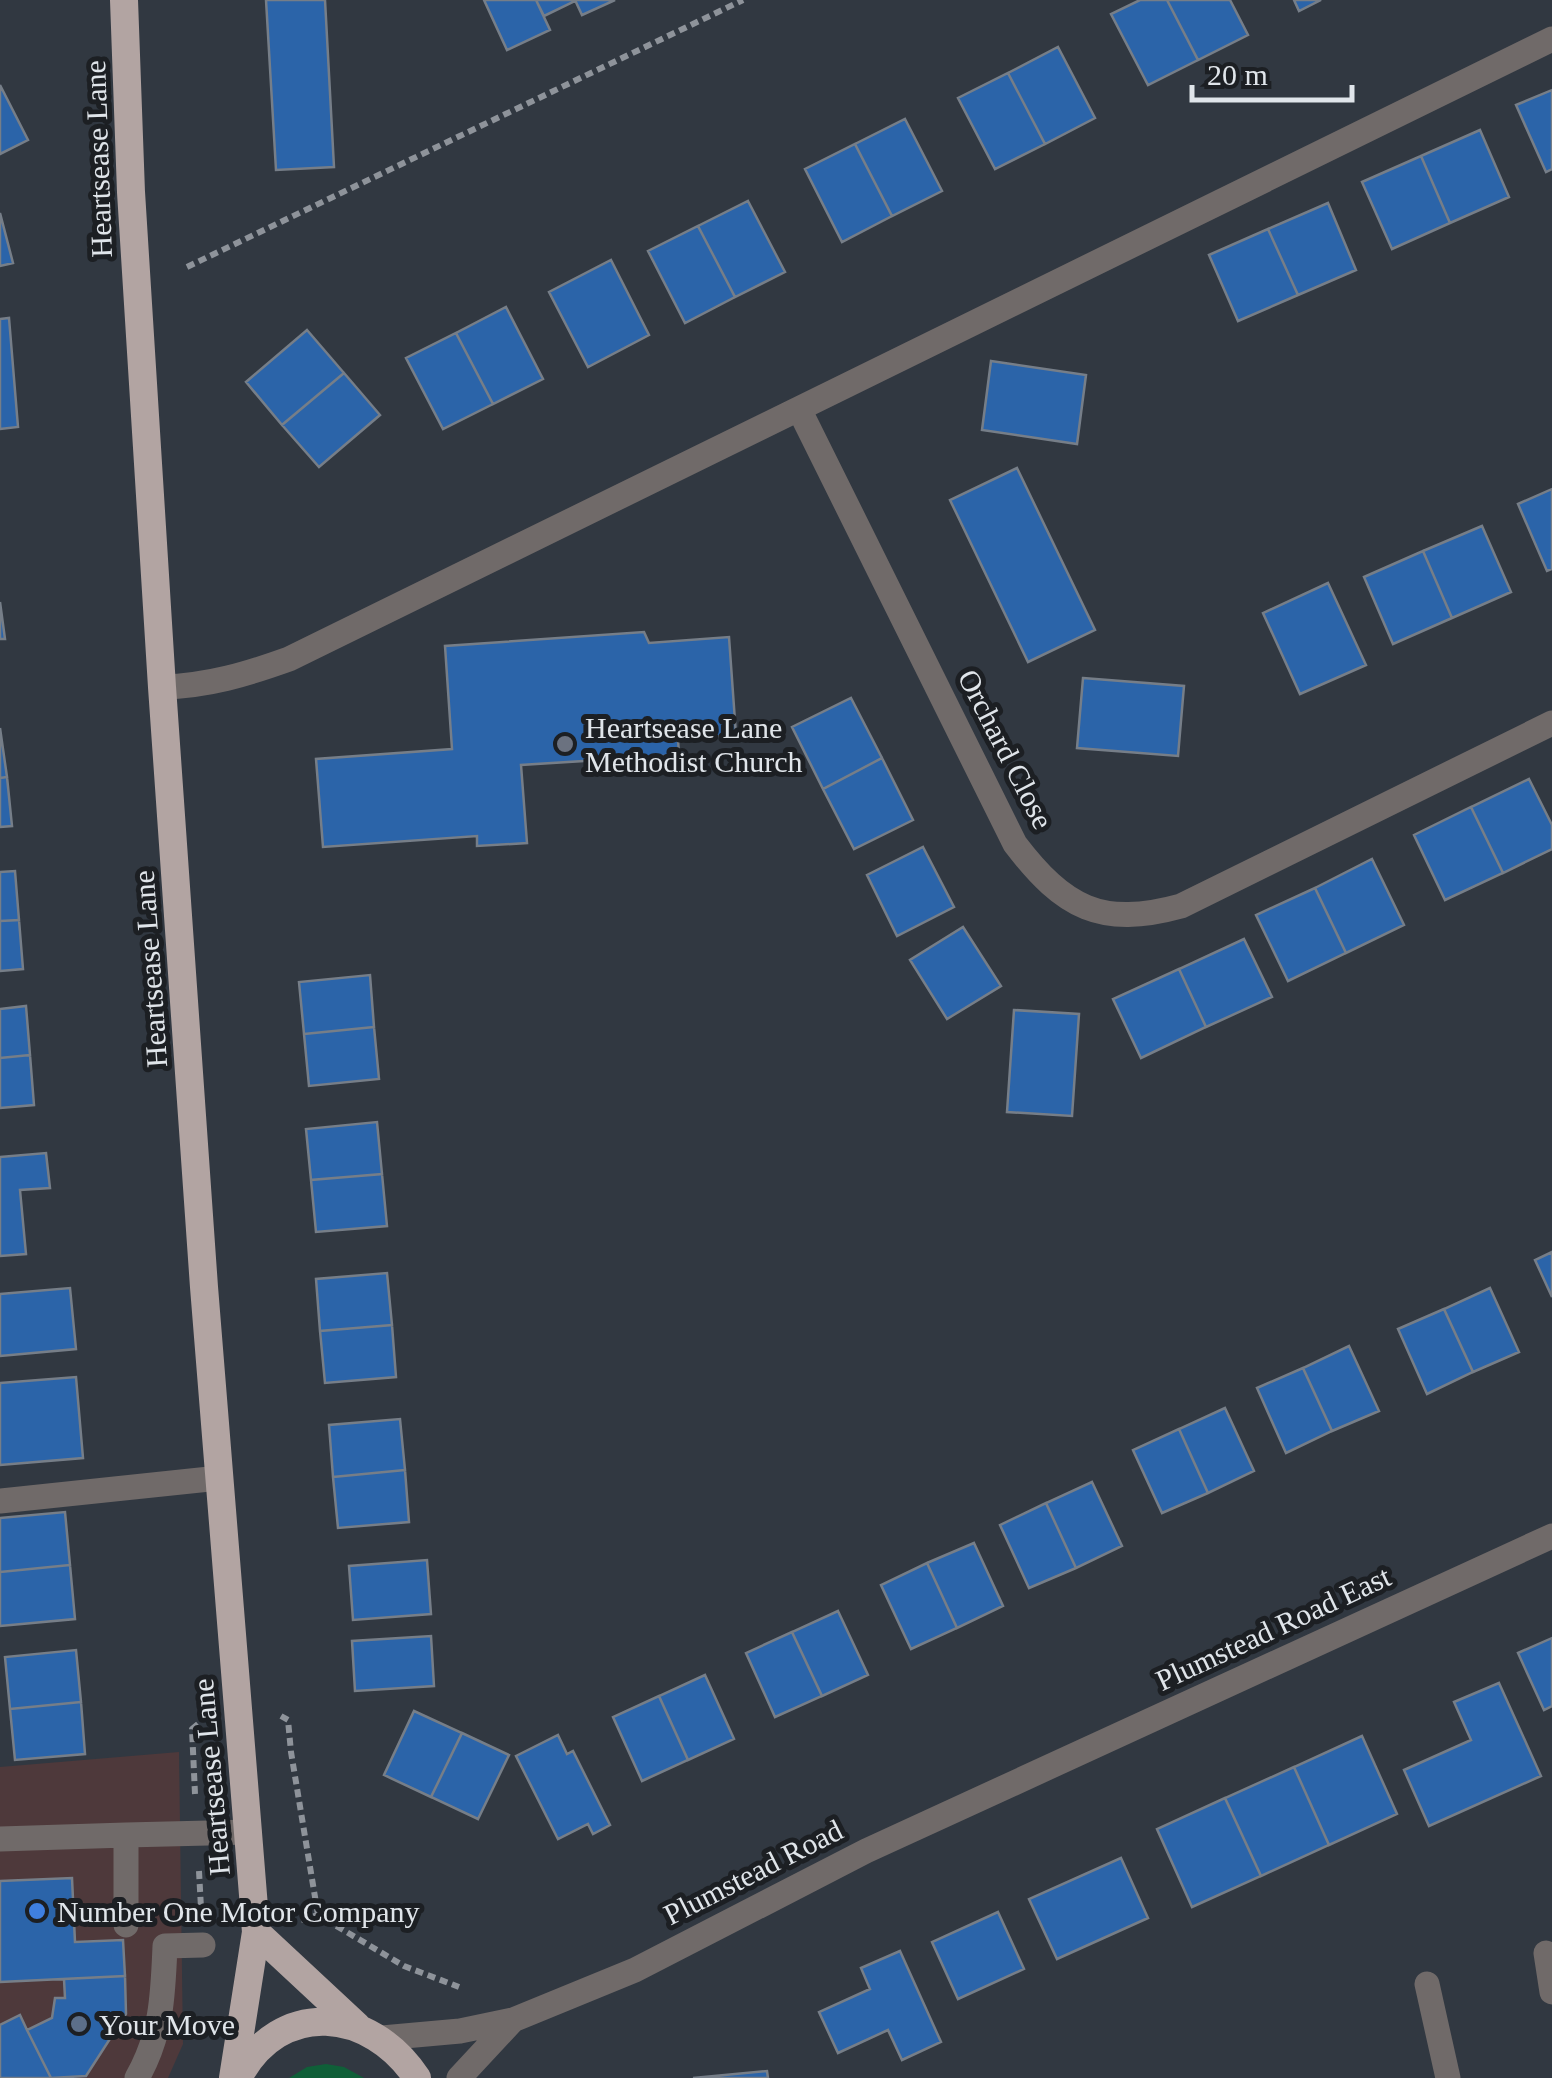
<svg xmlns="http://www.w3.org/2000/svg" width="1552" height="2078" viewBox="0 0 1552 2078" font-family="'Times New Roman',serif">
	<rect width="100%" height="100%" fill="#313841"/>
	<path fill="#4e393b" d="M179,1752L183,2044L168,2078H0V1767Z"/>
	<path fill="#0f5f38" d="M326,2064L344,2067L364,2078H289L307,2067Z"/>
	<path fill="#2b64a9" stroke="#767e88" stroke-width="2.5" d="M266,0H325L334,167L276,170Z
		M484,0H536L550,30L507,50Z
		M536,0H575V1L544,16Z
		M575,0H615L582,15Z
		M1140,0H1167L1198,60L1148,85L1111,14Z
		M1167,0H1230L1248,35L1198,60Z
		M1294,0H1321L1299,11Z
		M1058,47L1095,118L1045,144L1008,73Z
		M1008,73L1045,144L995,169L958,98Z
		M0,85L28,140L0,154Z
		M1552,90V169L1546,172L1516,105Z
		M905,119L942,191L892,216L855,144Z
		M1480,130L1509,197L1450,223L1421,156Z
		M855,144L892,216L842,242L805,169Z
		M1421,156L1450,223L1392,249L1362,182Z
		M748,201L785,272L735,297L698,226Z
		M1328,203L1356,270L1298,295L1268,229Z
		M0,213L13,263L0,266Z
		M698,226L735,297L685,323L648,251Z
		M1268,229L1298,295L1238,321L1209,255Z
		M611,260L649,335L588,367L549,292Z
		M506,307L543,379L493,404L456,333Z
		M9,318L18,427L0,429V319Z
		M307,330L344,373L282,425L246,382Z
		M456,333L493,404L443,429L406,358Z
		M991,361L1086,375L1077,444L982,430Z
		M344,373L380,415L319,467L282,425Z
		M1017,468L1095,630L1028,662L950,500Z
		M1552,489V569L1547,571L1518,504Z
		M1482,526L1511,592L1452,618L1423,551Z
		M1423,551L1452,618L1393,644L1364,577Z
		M1328,583L1366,665L1300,694L1263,613Z
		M0,602L5,639H0Z
		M644,632L649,643L729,637L736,735L678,739L679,755L521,765L527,843L477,846V836L323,847L316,759L452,749L445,646Z
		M1083,678L1184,686L1178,756L1077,748Z
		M851,698L882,758L823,789L792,727Z
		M0,728L7,777L0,778Z
		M882,758L913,820L854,849L823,789Z
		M7,777L12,826L0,827V778Z
		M1529,779L1552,825V849L1503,873L1471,807Z
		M1471,807L1503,873L1445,900L1414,835Z
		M923,847L954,907L897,936L867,875Z
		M1372,859L1404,925L1346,953L1315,888Z
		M15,871L19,920L0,921V872Z
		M1315,888L1346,953L1288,981L1256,915Z
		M19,920L23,969L0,971V921Z
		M963,927L1001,986L947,1019L910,960Z
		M1244,939L1272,997L1206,1027L1179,969Z
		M1179,969L1206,1027L1141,1058L1113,999Z
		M370,975L374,1027L304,1034L299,982Z
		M26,1006L30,1055L0,1058V1009Z
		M1014,1010L1079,1014L1072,1116L1007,1112Z
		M374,1027L379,1079L309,1086L304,1034Z
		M30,1055L34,1105L0,1108V1058Z
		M377,1122L382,1174L311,1180L306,1129Z
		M46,1153L50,1188L20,1190L26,1254L0,1256V1157Z
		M382,1174L387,1226L316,1232L311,1180Z
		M1552,1252V1297L1535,1260Z
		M387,1273L392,1325L320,1331L316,1279Z
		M70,1288L76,1349L0,1356V1294Z
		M1490,1288L1519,1352L1473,1372L1444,1309Z
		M1444,1309L1473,1372L1427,1394L1398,1329Z
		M392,1325L396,1377L325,1383L320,1331Z
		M1349,1346L1379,1411L1332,1431L1303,1368Z
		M1303,1368L1332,1431L1286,1453L1257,1388Z
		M76,1377L83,1458L0,1465V1383Z
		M1225,1408L1254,1471L1208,1493L1179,1429Z
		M400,1419L405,1470L333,1477L329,1425Z
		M1179,1429L1208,1493L1162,1513L1133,1450Z
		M405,1470L409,1522L338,1528L333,1477Z
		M1092,1482L1122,1546L1076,1568L1046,1503Z
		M1046,1503L1076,1568L1029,1588L1000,1525Z
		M65,1512L70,1565L0,1572V1518Z
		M974,1543L1003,1606L957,1628L927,1563Z
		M427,1560L431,1614L353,1620L349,1566Z
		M927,1563L957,1628L911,1649L881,1585Z
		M70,1565L75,1619L0,1626V1572Z
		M838,1611L868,1675L822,1696L792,1632Z
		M792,1632L822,1696L775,1717L746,1653Z
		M431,1636L434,1686L355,1691L352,1641Z
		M1552,1638V1706L1544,1710L1518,1653Z
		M76,1650L81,1702L10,1709L5,1657Z
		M705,1675L734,1739L688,1760L659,1696Z
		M1499,1683L1541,1776L1429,1826L1404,1770L1471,1740L1454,1702Z
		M659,1696L688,1760L642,1781L613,1717Z
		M81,1702L85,1754L15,1760L10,1709Z
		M414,1711L462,1733L431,1797L384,1775Z
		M462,1733L509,1755L478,1819L431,1797Z
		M558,1735L567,1754L573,1751L610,1825L593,1834L588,1824L558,1839L516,1756Z
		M1362,1736L1397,1814L1329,1845L1294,1767Z
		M1294,1767L1329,1845L1261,1876L1225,1798Z
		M1225,1798L1261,1876L1192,1907L1157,1829Z
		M1121,1858L1148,1918L1057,1959L1029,1899Z
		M72,1878L75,1942L123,1940L125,1976L0,1982V1881Z
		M998,1912L1024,1969L958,1999L932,1942Z
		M900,1951L941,2042L902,2060L888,2030L838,2053L819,2012L870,1989L861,1968Z
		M125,1976L126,2014L86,2076L51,2078L27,2030L52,2018L55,1998H65L64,1979Z
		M20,2015L27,2030L51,2078H0V2025Z
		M767,2071L768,2078H693Z"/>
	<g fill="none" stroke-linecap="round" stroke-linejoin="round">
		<path stroke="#8e939a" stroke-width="6" stroke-dasharray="8 5" stroke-linecap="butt" d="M187,267L743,0
			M281,1716L288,1720L291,1752L318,1915
			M195,1794L192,1729L198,1724
			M199,1871L201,1908
			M301,1920L318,1915L404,1966L459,1987"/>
		<path stroke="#706a69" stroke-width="25" d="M0,1501L219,1478
			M0,1839L126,1835
			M126,1925V1835L249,1832
			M1546,1953L1552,1992
			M1427,1984L1448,2078
			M137,2078C162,2034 163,1995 165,1946L203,1945"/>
		<path stroke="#706a69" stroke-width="25" d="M799,409L1015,844C1064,908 1101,928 1181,906L1552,723
			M162,687C208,686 247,674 289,659L1552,39"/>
		<path stroke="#706a69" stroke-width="25" d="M382,2038L460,2031L513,2020L635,1970L866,1851L1552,1536
			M459,2078L513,2020"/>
		<path stroke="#b2a4a2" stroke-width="28" d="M124,0L131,192L162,687L204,1287L256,1932L233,2078
			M256,1932L357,2026
			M238,2078C280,1998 371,2008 417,2078"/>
	</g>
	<circle fill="#6b7280" stroke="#1c1f23" stroke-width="4" cx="565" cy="744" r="10"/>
	<circle fill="#3f7fe0" stroke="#1c1f23" stroke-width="4" cx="37" cy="1911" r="10"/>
	<circle fill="#5c6f8a" stroke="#1c1f23" stroke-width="4" cx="79" cy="2024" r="10"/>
	<g text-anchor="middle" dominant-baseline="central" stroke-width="10" stroke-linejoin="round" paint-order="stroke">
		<g font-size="30" fill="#e0e5ea" stroke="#1c1f23">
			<text transform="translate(98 159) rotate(-92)">Heartsease Lane</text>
			<text transform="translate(1006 749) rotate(63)">Orchard Close</text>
			<text transform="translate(150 969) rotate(-94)">Heartsease Lane</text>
			<text transform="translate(1273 1628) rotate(-25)">Plumstead Road East</text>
			<text transform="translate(211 1777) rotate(-95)">Heartsease Lane</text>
			<text transform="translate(753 1872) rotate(-27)">Plumstead Road</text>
		</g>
		<g font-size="30" fill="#e0e5ea" stroke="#1c1f23" text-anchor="start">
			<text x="585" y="727">Heartsease Lane<tspan x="585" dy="34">Methodist Church</tspan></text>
			<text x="57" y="1911">Number One Motor Company</text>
			<text x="99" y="2024">Your Move</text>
		</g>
	</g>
	<path d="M1192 85v15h160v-15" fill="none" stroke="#e0e5ea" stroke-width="5"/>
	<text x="1207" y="85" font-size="30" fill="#e0e5ea" stroke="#1c1f23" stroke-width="8" paint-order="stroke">20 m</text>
</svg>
